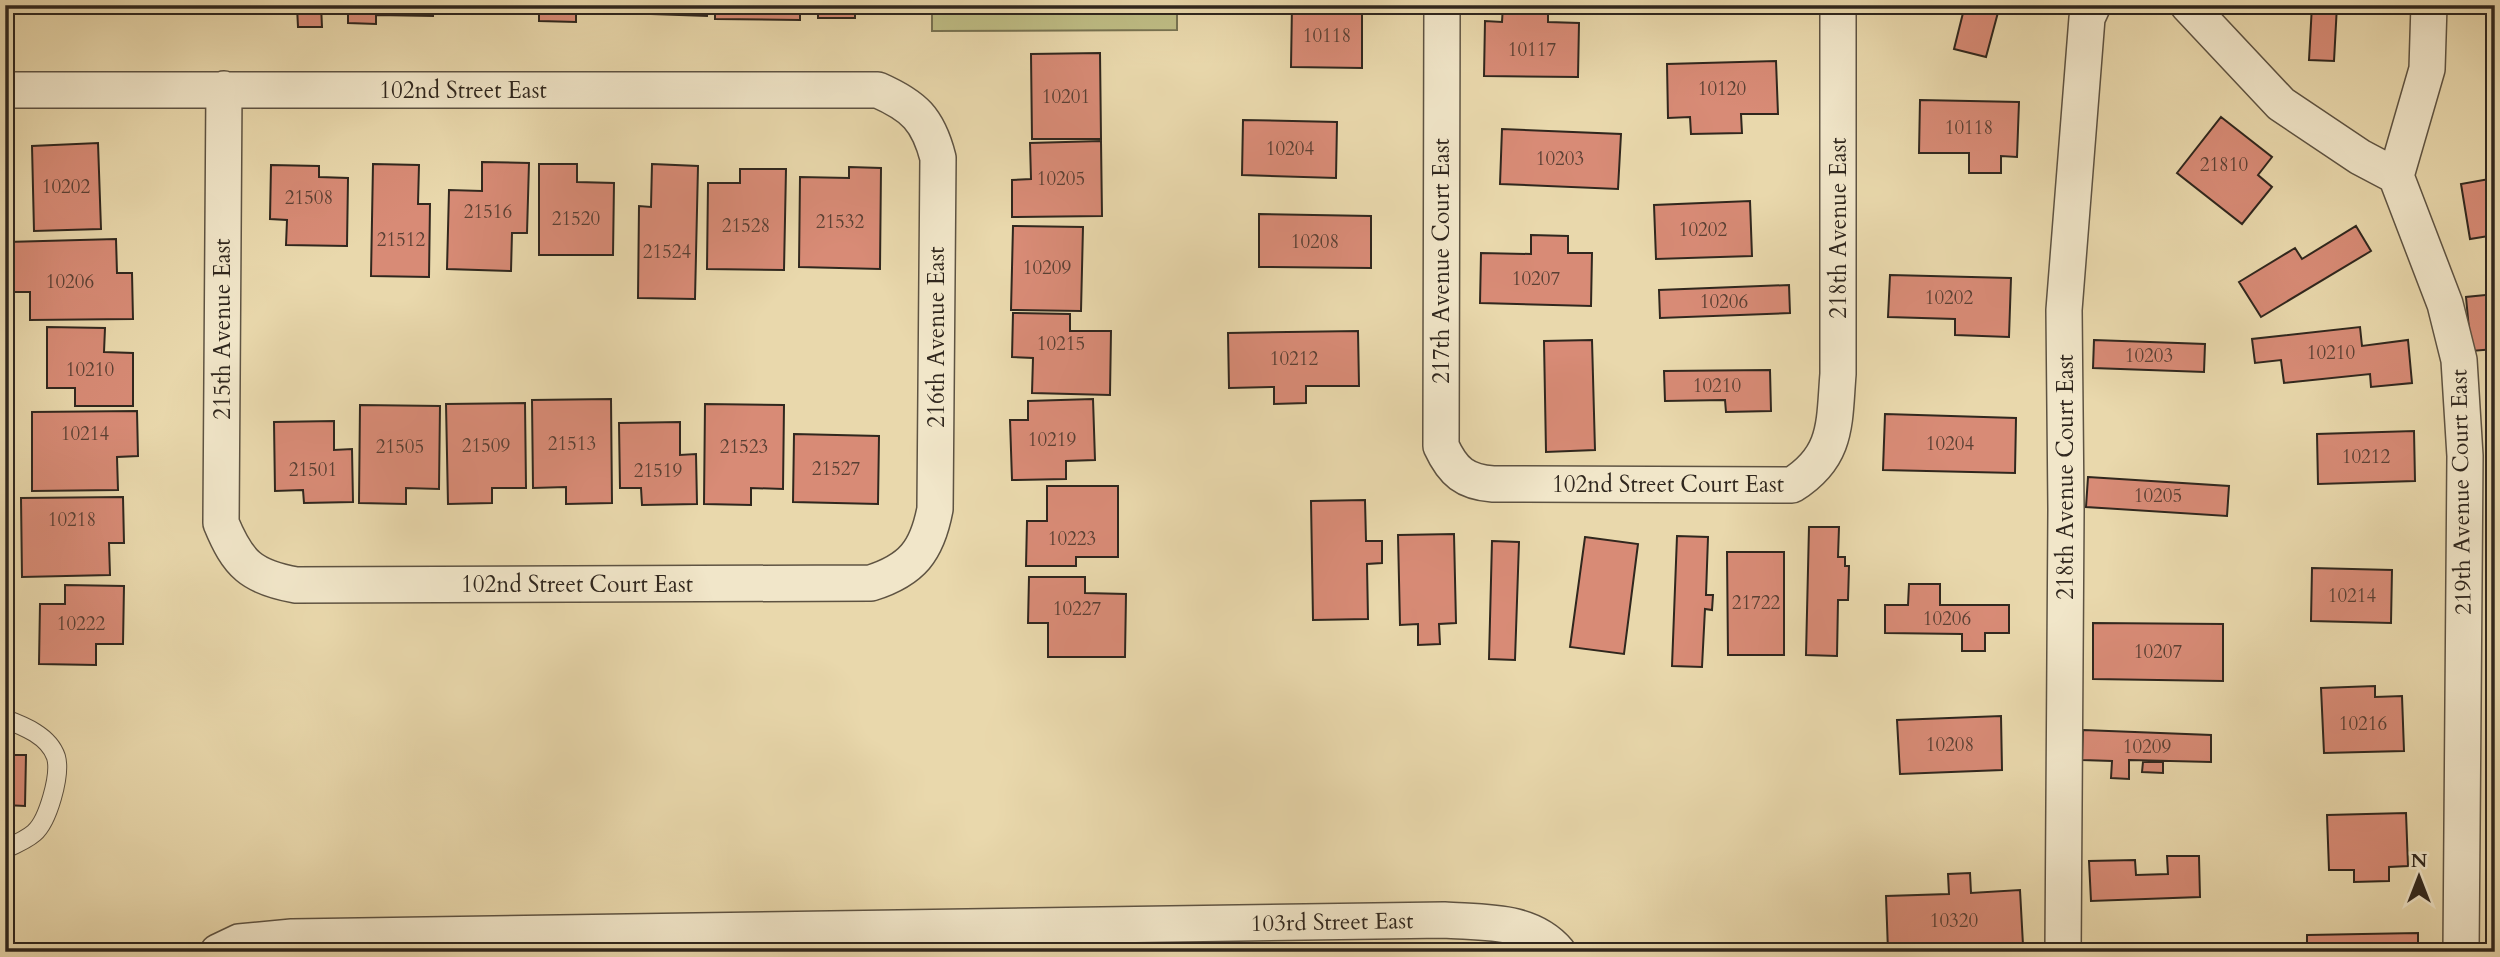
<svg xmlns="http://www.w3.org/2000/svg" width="2500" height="957" viewBox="0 0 2500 957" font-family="Cardo,serif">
	<rect width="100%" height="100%" fill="#e9d8ac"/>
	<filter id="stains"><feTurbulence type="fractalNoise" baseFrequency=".00286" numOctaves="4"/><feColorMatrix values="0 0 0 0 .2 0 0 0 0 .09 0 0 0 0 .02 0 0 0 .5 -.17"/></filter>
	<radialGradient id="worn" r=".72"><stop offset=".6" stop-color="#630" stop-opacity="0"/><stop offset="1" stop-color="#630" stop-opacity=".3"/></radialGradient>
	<path fill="#bebc84" stroke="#777251" stroke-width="2" d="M932,5H1177V30L932,31Z"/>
	<path fill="#d88b76" stroke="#30271e" stroke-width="2" d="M5,5H54V9H5Z
		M105,5H158V8H105Z
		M165,5H250V9L165,7Z
		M264,5H321L322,27H298L297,7L264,8Z
		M348,5H433V16L376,15V24L348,23Z
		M440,5H525V13L440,14Z
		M539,5H576V22L539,21Z
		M623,5H708L707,16L623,13Z
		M715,5H800V20L715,19Z
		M818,5H855V18H818Z
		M1292,5H1362V68L1291,67Z
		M1503,5H1548V22L1579,23L1578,77L1484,76L1485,21L1502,22Z
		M1965,5H2000L1986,57L1954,49Z
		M2312,5H2337L2334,61L2309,60Z
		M1100,53L1101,139H1032L1031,54Z
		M1776,61L1778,114H1741L1742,133L1691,134L1690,117L1668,118L1667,64Z
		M1920,100L2019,102L2017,157L2001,156V173H1969V153H1919Z
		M2221,117L2272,157L2258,175L2272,187L2242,224L2177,173Z
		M1243,120L1337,122L1336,178L1242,175Z
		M1502,129L1621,134L1618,189L1500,184Z
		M1101,141L1102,216L1012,217V180L1031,179L1030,143Z
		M98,143L101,229L34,231L32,146Z
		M482,162L529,163L527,233H512L511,271L447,269L449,190L482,191Z
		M373,164L419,165L418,204H430L429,277L371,276Z
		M539,164H577V182L614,183L613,255H539Z
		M652,164L698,166L695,299L638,298L639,206L651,207Z
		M271,165L319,166V177L348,178L347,246L286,245L287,220L270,219Z
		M849,167L881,168L880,269L799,267L800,177L849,178Z
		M740,169H786L784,270L707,269L708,183H740Z
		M2495,178V235L2470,239L2461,184Z
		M1750,201L1752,256L1656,259L1654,205Z
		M1259,214L1371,216V268L1259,267Z
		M1013,226L1083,227L1081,311L1011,310Z
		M2356,226L2371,251L2261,317L2239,282L2295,248L2302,259Z
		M1531,235L1568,236V253H1592L1591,306L1480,303L1481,253L1531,254Z
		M116,239L117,273H132L133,319L30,320V292H8L7,242Z
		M1890,275L2011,278L2009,337L1955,335V319L1888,317Z
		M1789,285L1790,313L1660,318L1659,290Z
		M2495,294V349L2471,351L2466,297Z
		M1013,313L1070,314V331H1111L1110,395L1032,393L1033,358L1012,357Z
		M47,327L105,328L104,352L133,353V406H75V388H47Z
		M2360,327L2362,346L2408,340L2412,383L2371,387L2370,374L2284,383L2281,360L2255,363L2252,339Z
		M1358,331L1359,386H1306V403L1274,404V387L1229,388L1228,333Z
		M1592,340L1595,450L1546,452L1544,341Z
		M2094,340L2205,344L2204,372L2093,368Z
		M1770,370L1771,411L1726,412L1725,400L1665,401L1664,371Z
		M611,399L612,503L566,504V487L533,488L532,400Z
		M1093,399L1095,460L1066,461V479L1012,480L1010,420H1028V401Z
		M525,403L526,488H492V503L448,504L446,404Z
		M705,404L784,405L783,489L751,488V505L704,504Z
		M360,405L440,406L439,489L406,488V504L359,503Z
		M137,411L138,456L117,457L118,490L32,491V412Z
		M1885,414L2016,418L2015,473L1883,470Z
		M334,421V450L352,449L353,502L304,503L303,490L275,491L274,422Z
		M680,422V455L696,454L697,504L642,505L641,488H620L619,423Z
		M2414,431L2415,481L2318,484L2317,434Z
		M794,434L879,436L878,504L793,502Z
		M2088,477L2229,486L2227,516L2086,507Z
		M1047,486H1118V557H1076V566H1026L1027,521H1047Z
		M123,497L124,543H109L110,575L22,577L21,498Z
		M1365,500L1366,541H1382V563L1367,564L1368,619L1313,620L1311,501Z
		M1809,527H1839L1838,557H1845V566H1849L1848,600H1838L1837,656L1806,655Z
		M1454,534L1456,623L1439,624L1440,644L1418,645V624L1400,625L1398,535Z
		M1677,536L1708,537L1706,595H1713L1712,610L1705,609L1702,667L1672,666Z
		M1585,537L1638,544L1624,654L1570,647Z
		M1492,541L1519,542L1515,660L1489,659Z
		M1727,552H1784V655H1728Z
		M2312,568L2392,570L2391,623L2311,621Z
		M1029,577H1085V593L1126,594L1125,657H1048V623H1028Z
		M1909,584H1940V605H2009V633H1985V651H1962V634L1885,633V605H1908Z
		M65,585L124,586L123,644H96V665L39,664L40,604H65Z
		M2093,623L2223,624V681L2093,679Z
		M2375,686V697L2402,696L2404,751L2324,753L2321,688Z
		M2001,716L2002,770L1900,774L1897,720Z
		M2083,730L2211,735V762L2129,760V779L2111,778L2112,761L2082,760Z
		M2488,752H2495V801H2489Z
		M5,755H26L25,806L5,805Z
		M2143,762H2163V773L2142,772Z
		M2406,813L2408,866L2389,867V881L2354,882V870H2329L2327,815Z
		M2167,856H2199L2200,897L2091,901L2089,861L2135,860L2136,875L2168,874Z
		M1970,873L1971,893L2020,890L2023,945L1977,947L1978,952H1961V948L1888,951L1886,896L1949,894L1948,874Z
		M2418,933V952H2307V935Z"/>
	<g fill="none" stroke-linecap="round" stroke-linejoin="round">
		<g stroke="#5e5342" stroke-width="20">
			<path id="service" d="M5,719C24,726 49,736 56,757C61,775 48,821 34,833C26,840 14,845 5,849"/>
		</g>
		<g stroke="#5e5342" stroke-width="38">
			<path id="minor" d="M1442,5L1441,446C1453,472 1465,482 1493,484L1792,485C1838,456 1834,423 1838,374V5
				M2188,5L2281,104L2360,157L2396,176
				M2429,5L2427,69L2396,176L2445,304L2459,360L2465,456L2461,952
				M5,90H878C914,106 928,119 938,158L935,509C927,551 912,570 871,583L296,585C251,577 238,564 221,523L224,89
				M218,952L239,942L292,937L1444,920C1484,923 1530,919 1558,952
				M2063,952L2066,510L2064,310L2087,18L2093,5"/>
		</g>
		<use href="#service" stroke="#f1e6c9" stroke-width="18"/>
		<use href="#minor" stroke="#f1e6c9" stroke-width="35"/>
	</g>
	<g text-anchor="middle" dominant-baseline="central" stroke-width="5" stroke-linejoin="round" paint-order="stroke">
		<g font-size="19" fill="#5a4034">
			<text x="1327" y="36">10118</text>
			<text x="1532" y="50">10117</text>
			<text x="1722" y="89">10120</text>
			<text x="1066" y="97">10201</text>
			<text x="1969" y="128">10118</text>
			<text x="1290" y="149">10204</text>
			<text x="1560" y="159">10203</text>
			<text x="2224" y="165">21810</text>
			<text x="1061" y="179">10205</text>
			<text x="66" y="187">10202</text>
			<text x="309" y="198">21508</text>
			<text x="488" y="212">21516</text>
			<text x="576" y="219">21520</text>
			<text x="840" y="222">21532</text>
			<text x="746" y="226">21528</text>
			<text x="1703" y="230">10202</text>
			<text x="401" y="240">21512</text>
			<text x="1315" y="242">10208</text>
			<text x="667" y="252">21524</text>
			<text x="1047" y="268">10209</text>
			<text x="1536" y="279">10207</text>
			<text x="70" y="282">10206</text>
			<text x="1949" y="298">10202</text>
			<text x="1724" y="302">10206</text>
			<text x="1061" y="344">10215</text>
			<text x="2331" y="353">10210</text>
			<text x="2149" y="356">10203</text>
			<text x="1294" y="359">10212</text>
			<text x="90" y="370">10210</text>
			<text x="1717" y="386">10210</text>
			<text x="85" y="434">10214</text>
			<text x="1052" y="440">10219</text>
			<text x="572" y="444">21513</text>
			<text x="1950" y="444">10204</text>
			<text x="486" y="446">21509</text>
			<text x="400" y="447">21505</text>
			<text x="744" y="447">21523</text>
			<text x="2366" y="457">10212</text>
			<text x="836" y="469">21527</text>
			<text x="313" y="470">21501</text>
			<text x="658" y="471">21519</text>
			<text x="2158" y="496">10205</text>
			<text x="72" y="520">10218</text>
			<text x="1072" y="539">10223</text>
			<text x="2352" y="596">10214</text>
			<text x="1756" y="603">21722</text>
			<text x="1077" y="609">10227</text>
			<text x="1947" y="619">10206</text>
			<text x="81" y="624">10222</text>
			<text x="2158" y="652">10207</text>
			<text x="2363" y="724">10216</text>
			<text x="1950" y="745">10208</text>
			<text x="2147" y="747">10209</text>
			<text x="1954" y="921">10320</text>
		</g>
		<g font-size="23" fill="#30271e" stroke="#f1e6c9">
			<text x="463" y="90">102nd Street East</text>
			<text transform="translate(1838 228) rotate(-90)">218th Avenue East</text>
			<text transform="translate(1441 261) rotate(-90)">217th Avenue Court East</text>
			<text transform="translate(222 329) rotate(-90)">215th Avenue East</text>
			<text transform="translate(936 337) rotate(-90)">216th Avenue East</text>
			<text transform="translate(2065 477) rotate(-90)">218th Avenue Court East</text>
			<text x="1668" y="484">102nd Street Court East</text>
			<text transform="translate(2461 492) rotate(-91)">219th Avenue Court East</text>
			<text x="577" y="584">102nd Street Court East</text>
			<text transform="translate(1332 922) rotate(-1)">103rd Street East</text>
		</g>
	</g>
	<rect width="2500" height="957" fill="none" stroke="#e9d8ac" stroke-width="28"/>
	<rect x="7" y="7" width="2486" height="943" fill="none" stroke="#30271e" stroke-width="3.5"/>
	<rect x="14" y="14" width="2472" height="929" fill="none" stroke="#30271e" stroke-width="2"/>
	<g transform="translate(2419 877)" stroke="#f1e6c9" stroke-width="5" paint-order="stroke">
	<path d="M0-5L12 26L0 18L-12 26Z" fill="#30271e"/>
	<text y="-10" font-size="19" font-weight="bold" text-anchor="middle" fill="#30271e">N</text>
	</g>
	<rect width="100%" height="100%" filter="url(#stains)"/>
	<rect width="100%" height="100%" fill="url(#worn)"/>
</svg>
